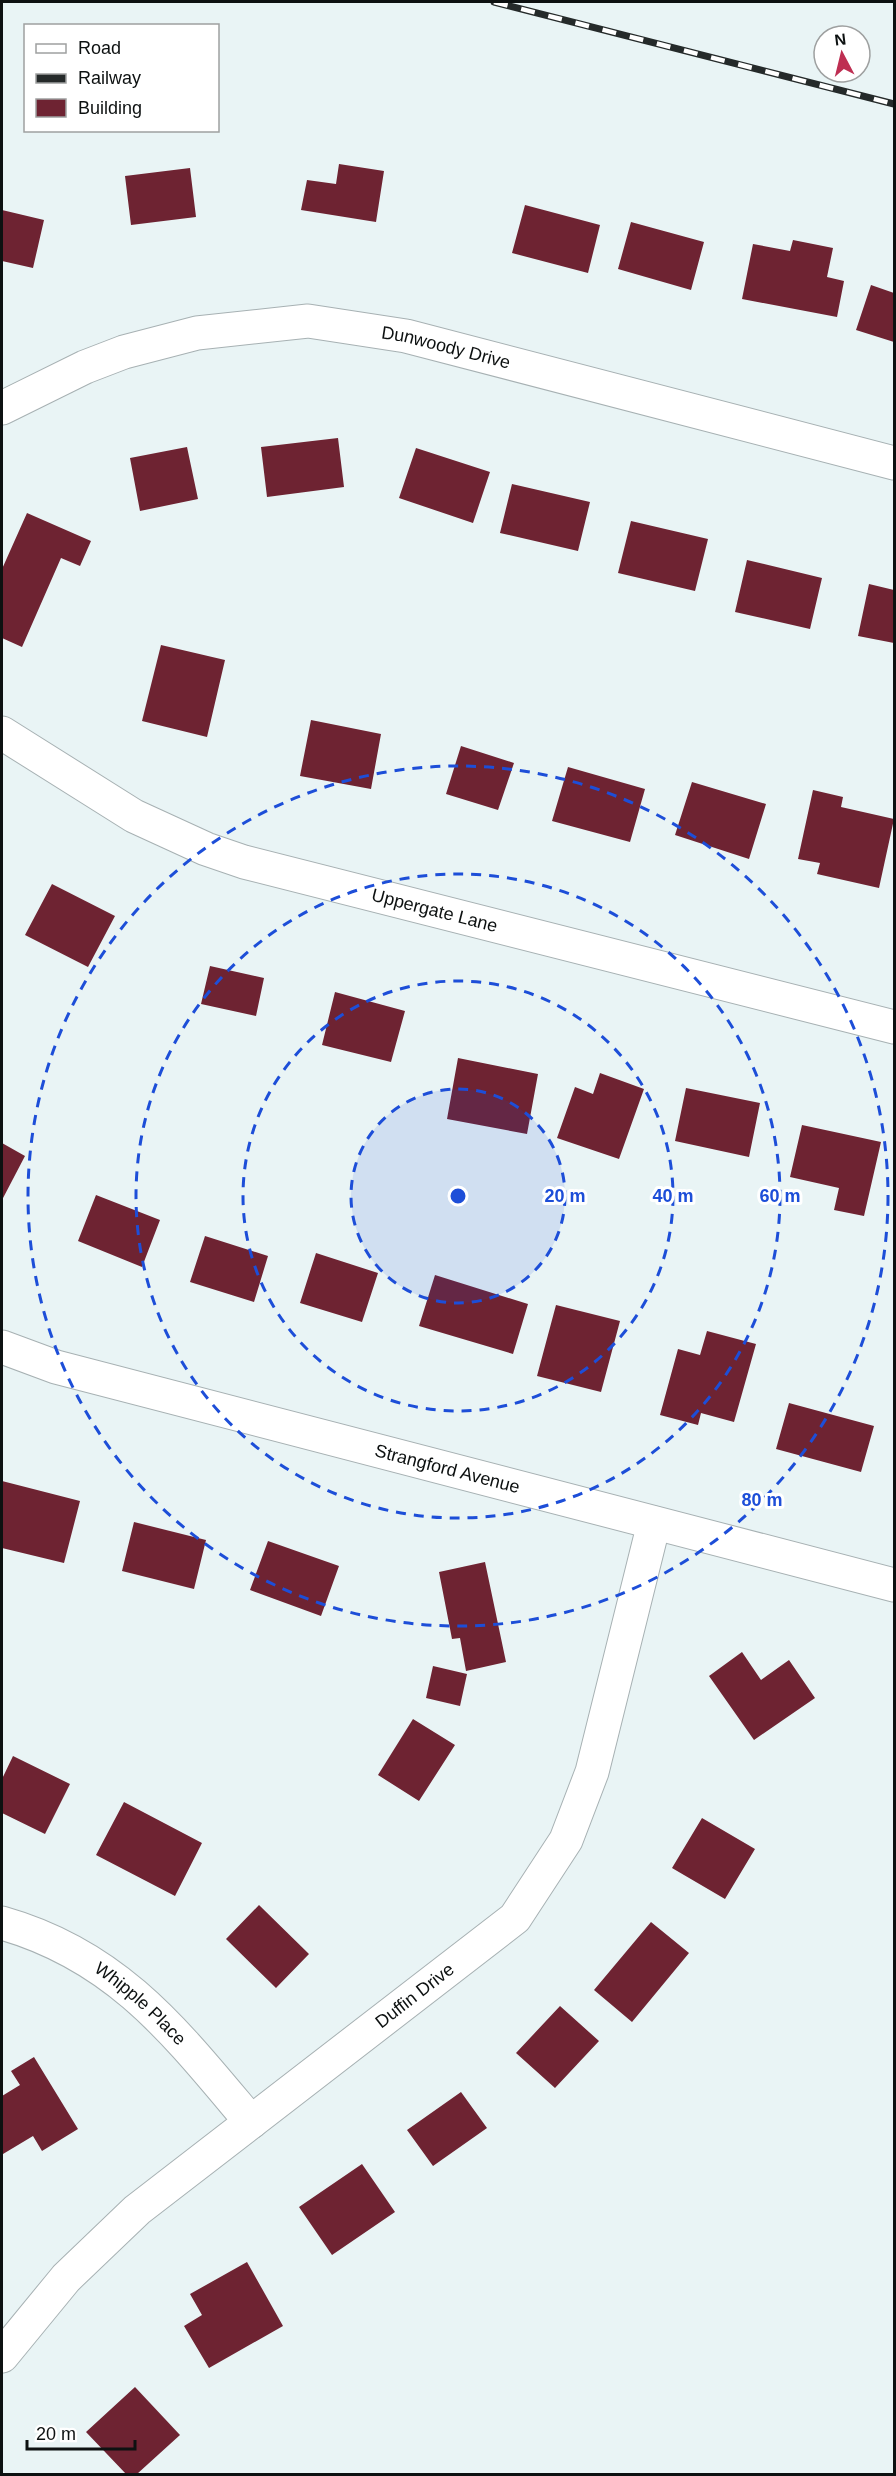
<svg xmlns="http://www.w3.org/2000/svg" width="896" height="2476" viewBox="0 0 896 2476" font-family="Arial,sans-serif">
	<rect width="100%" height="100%" fill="#e9f4f5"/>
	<path fill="#6e2332" d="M339,164L384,171L376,222L301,210L307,180L336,184Z
		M190,168L196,217L131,225L125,176Z
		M525,205L600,225L588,273L512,253Z
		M2,210L44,220L33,268L2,261Z
		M631,222L704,242L691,290L618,269Z
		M793,240L833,248L827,277L844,281L837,317L742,299L753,244L790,251Z
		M871,285L894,293V342L856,330Z
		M338,438L344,487L267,497L261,447Z
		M187,447L198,499L140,511L130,458Z
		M416,448L490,472L473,523L399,498Z
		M512,484L590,502L578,551L500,533Z
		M27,513L91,541L80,566L61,558L22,647L2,638V569Z
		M631,521L708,539L695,591L618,573Z
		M747,560L822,578L810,629L735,612Z
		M869,584L894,590V643L858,636Z
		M161,645L225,660L207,737L142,721Z
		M311,720L381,734L371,789L300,776Z
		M461,746L514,763L498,810L446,794Z
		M568,767L645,789L630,842L552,821Z
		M692,782L766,804L749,859L675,835Z
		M813,790L843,797L841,807L894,819L879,888L817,874L820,863L798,859Z
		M52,884L115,916L88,967L25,935Z
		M210,966L264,978L256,1016L201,1004Z
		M335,992L405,1011L391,1062L322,1045Z
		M458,1058L538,1074L527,1134L447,1119Z
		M600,1073L644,1089L619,1159L557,1138L575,1087L593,1094Z
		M686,1088L760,1103L749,1157L675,1141Z
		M802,1125L881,1142L864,1216L834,1210L839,1188L790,1177Z
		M2,1143L25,1156L2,1200Z
		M96,1195L160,1220L142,1267L78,1241Z
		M205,1236L268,1256L254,1302L190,1282Z
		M316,1253L378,1273L362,1322L300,1303Z
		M435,1275L528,1304L513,1354L419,1326Z
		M556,1305L620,1321L601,1392L537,1376Z
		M707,1331L756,1344L734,1422L701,1413L698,1425L660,1415L678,1349L700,1355Z
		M789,1403L874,1426L861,1472L776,1449Z
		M2,1481L80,1501L64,1563L2,1548Z
		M134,1522L206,1540L194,1589L122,1571Z
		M268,1541L339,1566L321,1616L250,1590Z
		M485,1562L506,1662L466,1671L460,1638L452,1639L439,1572Z
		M742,1652L761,1680L789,1660L815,1698L754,1740L709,1676Z
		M433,1666L467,1674L460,1706L426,1698Z
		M413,1719L455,1745L419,1801L378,1775Z
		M13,1756L70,1784L45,1834L2,1813V1779Z
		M124,1802L202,1843L175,1896L96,1855Z
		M702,1818L755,1849L725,1899L672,1868Z
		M259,1905L309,1954L276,1988L226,1939Z
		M651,1922L689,1953L632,2022L594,1990Z
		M560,2006L599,2041L555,2088L516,2053Z
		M34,2057L78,2129L42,2151L33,2136L3,2154L2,2096L20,2085L11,2071Z
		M461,2092L487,2128L433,2166L407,2130Z
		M362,2164L395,2212L332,2255L299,2207Z
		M247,2262L283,2326L209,2368L184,2326L202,2315L190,2294Z
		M135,2387L180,2435L137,2474H126L86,2432Z"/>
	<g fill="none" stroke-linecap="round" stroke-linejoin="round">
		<g stroke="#a7b1b3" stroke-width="35">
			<g id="minor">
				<path id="s1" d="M2,408L85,367L124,352L197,333L308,321L406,336L894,463"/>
				<path id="s2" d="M2,733L134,816L206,849L244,862L894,1027"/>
				<path id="s3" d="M2,1347L56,1367L894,1585"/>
				<path id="s4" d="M2,1923C118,1956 176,2033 251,2122"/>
				<path id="s5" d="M2,2356L66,2278L137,2210L515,1918L566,1840L592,1772L654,1523"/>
			</g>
		</g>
		<use href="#minor" stroke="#fff" stroke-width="33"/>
		<g stroke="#252a2a" stroke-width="7">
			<path id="rail" d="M494,2L894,104"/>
		</g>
		<use href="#rail" stroke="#fff" stroke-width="4.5" stroke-dasharray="14" stroke-linecap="butt"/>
	</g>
	<circle cx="458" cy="1196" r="107" fill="#1d4ed8" fill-opacity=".12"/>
	<g fill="none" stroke="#1d4ed8" stroke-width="3" stroke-dasharray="10 8">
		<circle cx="458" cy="1196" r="107"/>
		<circle cx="458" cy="1196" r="215"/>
		<circle cx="458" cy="1196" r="322"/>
		<circle cx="458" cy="1196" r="430"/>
	</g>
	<g text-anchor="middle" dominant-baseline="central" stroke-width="6" stroke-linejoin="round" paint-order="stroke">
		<g font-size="18" fill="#0d1111" stroke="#fff">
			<text stroke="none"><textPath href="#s1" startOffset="462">Dunwoody Drive</textPath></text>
			<text stroke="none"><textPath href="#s2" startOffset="472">Uppergate Lane</textPath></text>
			<text stroke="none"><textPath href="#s3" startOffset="462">Strangford Avenue</textPath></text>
			<text stroke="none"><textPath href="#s5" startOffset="550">Duffin Drive</textPath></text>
			<text stroke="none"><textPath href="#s4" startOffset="162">Whipple Place</textPath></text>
		</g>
	</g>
	<circle cx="458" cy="1196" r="9" fill="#1d4ed8" stroke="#fff" stroke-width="3"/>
	<g font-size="18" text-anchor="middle" font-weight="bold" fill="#1d4ed8" stroke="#fff" stroke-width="6" stroke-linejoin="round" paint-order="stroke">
		<text x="565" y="1202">20 m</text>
		<text x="673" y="1202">40 m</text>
		<text x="780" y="1202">60 m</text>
		<text x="762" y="1506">80 m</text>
	</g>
	<rect width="896" height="2476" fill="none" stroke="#0d1111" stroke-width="6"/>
	<rect x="24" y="24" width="195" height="108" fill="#ffffff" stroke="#9ea0a0" stroke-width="1.5"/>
	<rect x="36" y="44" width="30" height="9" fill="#ffffff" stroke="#9ea0a0" stroke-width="1.5"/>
	<text x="78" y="54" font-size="18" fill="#0d1111">Road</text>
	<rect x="36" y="74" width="30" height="9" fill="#252a2a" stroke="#9ea0a0" stroke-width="1.5"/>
	<text x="78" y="84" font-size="18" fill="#0d1111">Railway</text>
	<rect x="36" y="99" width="30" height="18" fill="#6e2332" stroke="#9ea0a0" stroke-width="1.5"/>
	<text x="78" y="114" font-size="18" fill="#0d1111">Building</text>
	<g transform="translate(842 54) rotate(353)"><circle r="28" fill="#ffffff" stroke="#9ea0a0" stroke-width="1.5"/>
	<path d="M0-4.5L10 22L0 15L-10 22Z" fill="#be2e52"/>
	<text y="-9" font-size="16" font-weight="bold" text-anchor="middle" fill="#0d1111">N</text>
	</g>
	<path d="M27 2440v9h108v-9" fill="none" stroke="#0d1111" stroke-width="3"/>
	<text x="36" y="2440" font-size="18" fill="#0d1111" stroke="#ffffff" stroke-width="4.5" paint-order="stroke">20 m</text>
</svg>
